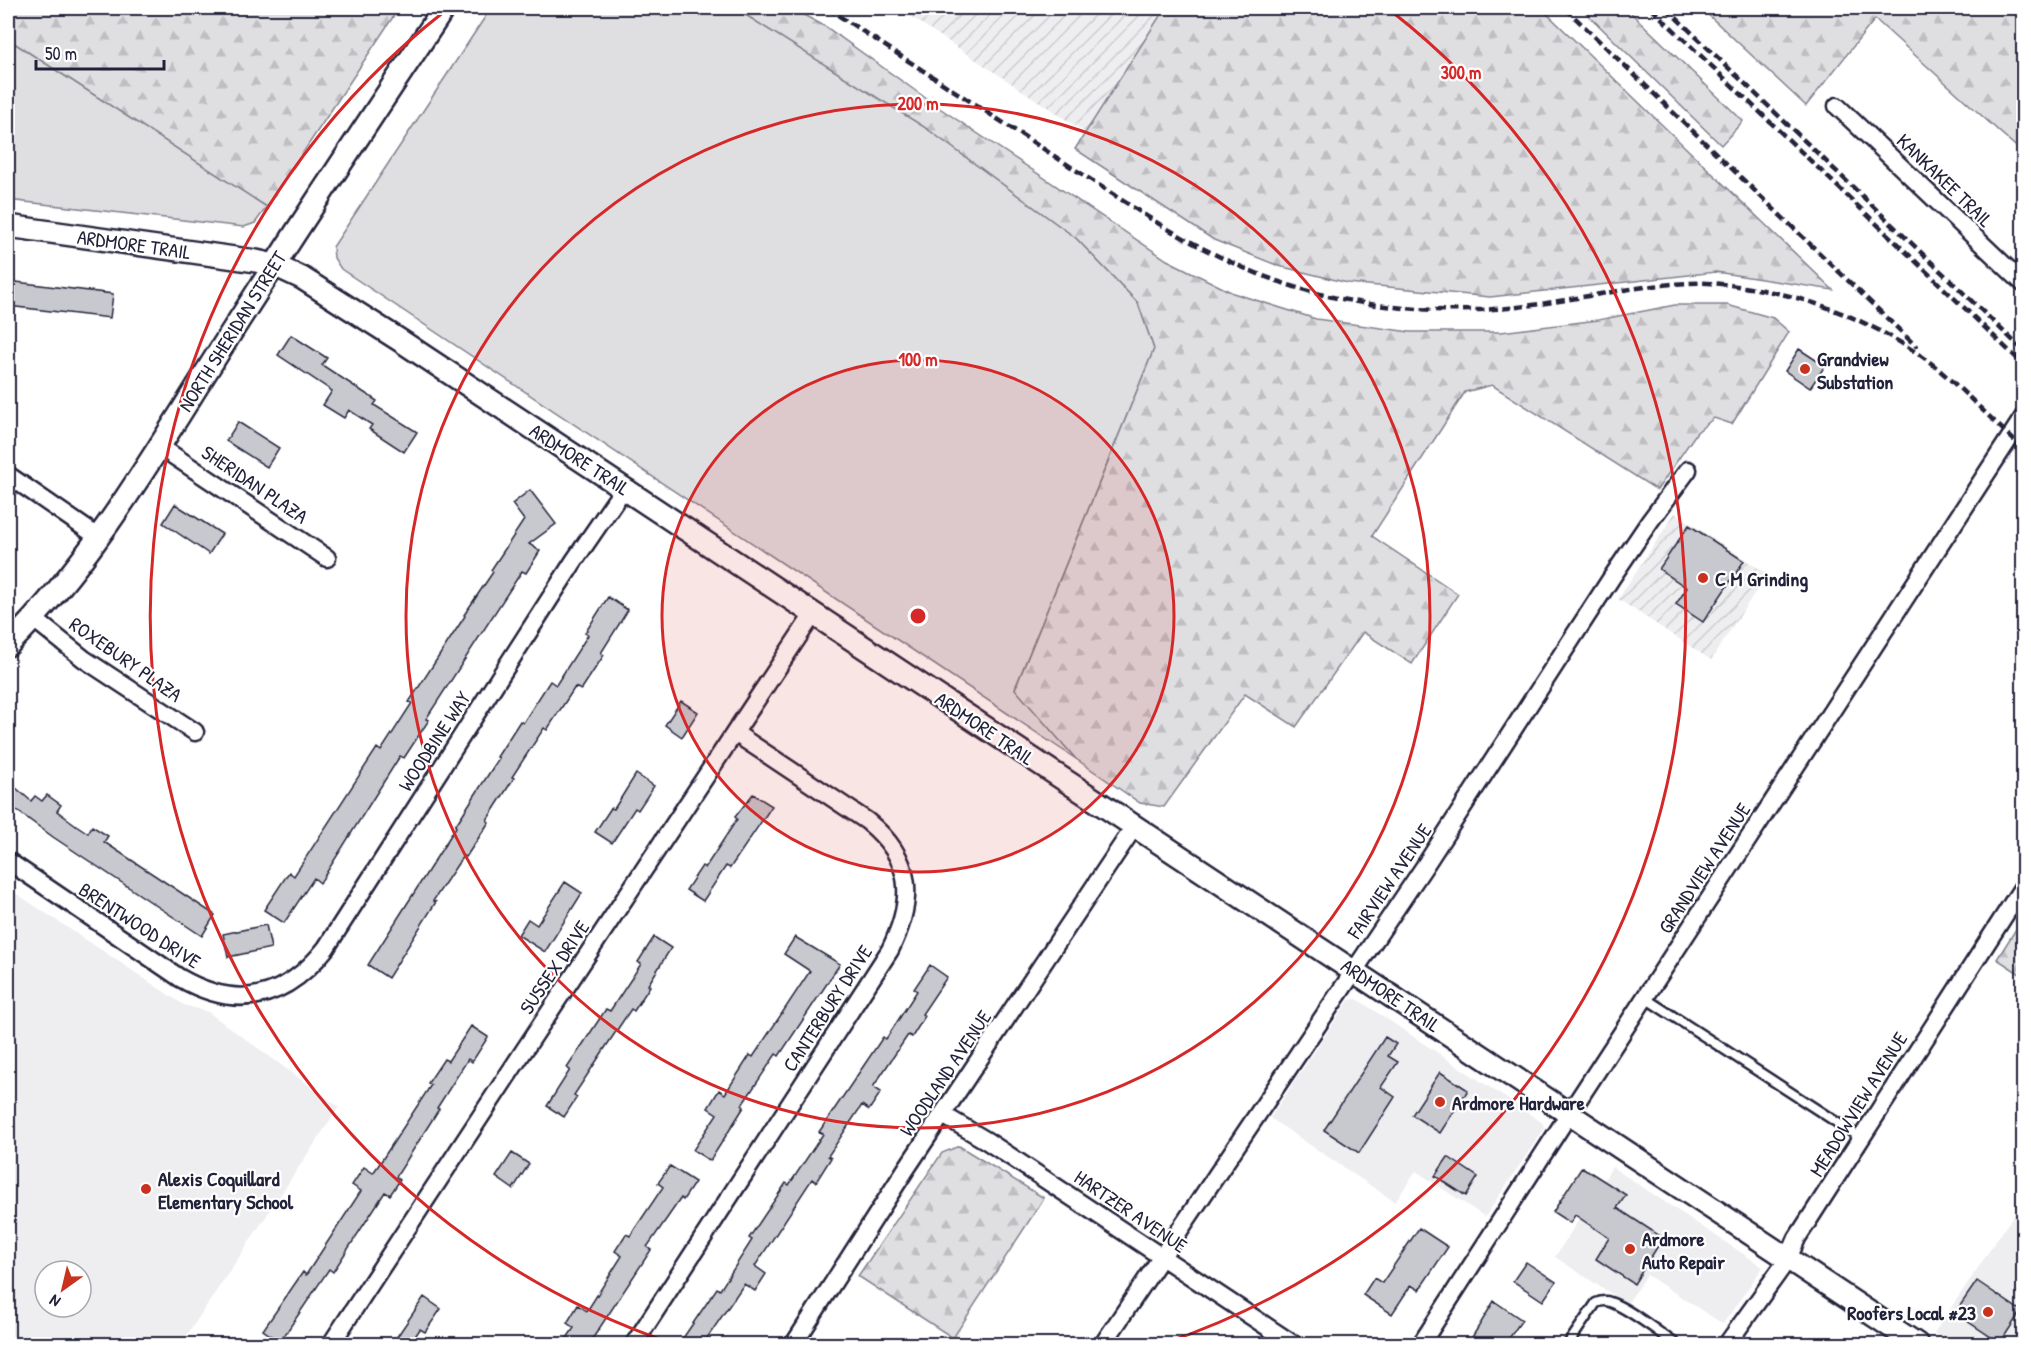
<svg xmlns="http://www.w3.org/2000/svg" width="2031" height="1352" viewBox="0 0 2031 1352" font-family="'Patrick Hand',sans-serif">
	<defs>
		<pattern id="industrial-furrows" width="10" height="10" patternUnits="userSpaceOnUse" patternTransform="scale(1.5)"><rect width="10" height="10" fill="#eeeef1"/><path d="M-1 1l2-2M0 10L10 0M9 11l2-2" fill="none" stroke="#ccccd0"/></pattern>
		<pattern id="forest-firs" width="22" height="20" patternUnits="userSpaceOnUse" patternTransform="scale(1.5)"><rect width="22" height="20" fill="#dfdfe2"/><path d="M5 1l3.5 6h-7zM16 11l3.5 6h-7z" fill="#bfbfc3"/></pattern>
	</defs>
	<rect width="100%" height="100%" fill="#fff"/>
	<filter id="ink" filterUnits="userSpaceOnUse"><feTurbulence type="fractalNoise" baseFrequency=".0167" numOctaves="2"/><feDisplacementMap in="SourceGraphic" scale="12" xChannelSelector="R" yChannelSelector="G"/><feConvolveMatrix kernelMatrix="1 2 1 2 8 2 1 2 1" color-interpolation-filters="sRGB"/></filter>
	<g filter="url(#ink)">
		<path fill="#eeeef1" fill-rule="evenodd" d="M8,888L184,1005L208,1012L339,1107L181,1344H8ZM45,1271H81V1307H45Z
			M1357,999L1543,1123L1544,1129L1485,1217L1416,1171L1395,1202L1270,1118L1349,1000Z
			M1612,1167L1763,1267L1723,1324L1647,1275L1627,1304L1555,1257Z
			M2023,1201V1330L2014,1344H1952L1934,1333Z"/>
		<path fill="url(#industrial-furrows)" d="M898,8H1165L1086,133Z
			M1675,513L1767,574L1711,660L1618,599Z"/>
		<path fill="#dfdfe2" stroke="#80808e" stroke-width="1.5" d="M491,8H743L741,12L926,128L1076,238L1138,303L1154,349L1015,688L1076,759L341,269L334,258L333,247Z
			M8,39L267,207L255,223L244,227L8,200Z"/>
		<path fill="url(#forest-firs)" stroke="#80808e" stroke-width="1.5" d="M8,8H399L267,207L8,39Z
			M743,8H791L826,27L941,109L1167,260L1233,293L1316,319L1410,332H1501L1598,320L1675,305H1727L1773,318L1789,332L1732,424L1714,418L1697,432L1657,490L1492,385L1465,392L1372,536L1458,594L1412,664L1363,632L1296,727L1245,694L1164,807L1140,803L1076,759L1015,689L1154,349L1138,303L1076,238L926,128L741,12Z
			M1165,8H1541L1833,290L1716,272L1490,297L1348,283L1279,266L1214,240L1075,149Z
			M1581,8H1626L1743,121L1721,145Z
			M1701,8H2023V153L1875,19L1806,106Z
			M2023,918V976L1997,959Z
			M959,1146L1044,1198L953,1338L858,1276L942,1153Z"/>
		<path fill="#c8c8cf" stroke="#22223b" stroke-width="1.5" d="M8,281L113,294L110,318L8,306Z
			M291,335L327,358L322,365L377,401L374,405L417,432L404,452L369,429L372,425L349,410L344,418L323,405L332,391L278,355Z
			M1799,349L1825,366L1810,388L1785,371Z
			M238,422L279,448L267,467L226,441Z
			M530,490L556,524L529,544L540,551L526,573L522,571L426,719L429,720L404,758L400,756L320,883L314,878L284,923L264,910L289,872L294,876L377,748L381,751L412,703L409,702L465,616L464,615L493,572L491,570L524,520L512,504Z
			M175,504L222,534L209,554L163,523Z
			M1689,525L1744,561L1703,622L1676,604L1687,588L1659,569Z
			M608,597L628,610L601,653L604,655L581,690L575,687L547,730L544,728L512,777L514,778L487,820L489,822L466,857L463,856L433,901L436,902L388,978L368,965L456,827L455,826L499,758L497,757L520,721L523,723L550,681L556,685L588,635L585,633Z
			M681,701L698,712L682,737L665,725Z
			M636,774L654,786L638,810L635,808L612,843L595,832L611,808L614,809Z
			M8,781L31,801L35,796L42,801L47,795L61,805L57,811L76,825L88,833L92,826L108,836L104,842L215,915L202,936L53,837L8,804Z
			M753,794L772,806L730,868L726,866L703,901L686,890L702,866L705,868L737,819L735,817Z
			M565,882L582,893L545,952L518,935L528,919L537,925Z
			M266,925L271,948L228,957L223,934Z
			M654,937L671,948L648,985L650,986L634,1011L631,1009L607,1045L574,1095L577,1097L564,1117L547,1106L570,1070L567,1068L583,1044L606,1009L610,1011L641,964L638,962Z
			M795,937L840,964L779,1056L776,1054L742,1105L744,1107L710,1161L693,1150L717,1114L708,1108L719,1090L725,1094L750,1055L753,1057L810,971L784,954Z
			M930,965L947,977L922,1014L925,1016L912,1037L908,1035L873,1087L881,1092L869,1110L862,1105L828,1156L831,1158L816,1182L812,1179L755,1266L766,1274L755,1291L744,1284L703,1344H679L717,1288L720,1290L752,1240L749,1238L786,1183L789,1185L823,1134L819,1132L883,1037L886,1039L917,991L914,989Z
			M471,1026L488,1037L472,1062L468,1059L437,1108L439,1109L396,1177L400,1180L390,1195L385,1192L333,1272L329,1269L280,1342L263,1330L303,1272L306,1275L361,1191L352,1185L364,1167L373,1173L378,1166L431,1085L428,1083L444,1059L448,1061Z
			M1385,1037L1396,1044L1388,1056L1398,1062L1381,1087L1395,1097L1359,1153L1324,1130Z
			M1440,1072L1468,1090L1440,1133L1412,1115Z
			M512,1153L529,1164L513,1189L496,1177Z
			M1448,1157L1478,1177L1466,1196L1435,1176Z
			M670,1166L695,1182L683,1200L681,1198L647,1247L651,1250L589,1344H563L574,1328L567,1323L578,1305L587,1311L622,1256L615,1251L626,1234L630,1236L663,1187L658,1183Z
			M1582,1167L1626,1195L1617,1208L1663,1238L1634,1284L1596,1259L1609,1238L1575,1215L1570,1223L1553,1212Z
			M1419,1228L1448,1247L1419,1290L1411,1285L1392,1314L1363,1295L1374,1278L1382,1283Z
			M1526,1262L1556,1282L1543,1301L1513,1281Z
			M1977,1281L2021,1311L2000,1343L1955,1313Z
			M424,1297L441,1309L425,1332L420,1329L410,1344H392Z
			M1494,1301L1522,1320L1505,1344H1468Z"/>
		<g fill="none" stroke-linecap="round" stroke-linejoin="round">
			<g stroke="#22223b" stroke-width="13">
				<path id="service" d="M1645,998L1861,1138
					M1568,1344L1596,1303C1601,1301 1605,1300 1610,1302C1630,1309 1658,1332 1676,1344"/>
			</g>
			<g stroke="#22223b" stroke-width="21">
				<path id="minor" d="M1837,106L2024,284
					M159,446L327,558
					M8,475L98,537
					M34,619L84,659L195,732
					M8,861L180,978C238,1011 285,1000 326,948L574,561L624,488
					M943,1115L987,1141L1293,1344
					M331,1344L525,1049L814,613
					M634,1344L890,950C915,899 914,859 867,821L735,733
					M794,1344L906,1169L1134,827
					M1103,1344L1424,867L1612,577L1650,521L1688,470
					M1421,1344L1569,1114L2024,416
					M1727,1344L1788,1259L1797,1238L2024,885"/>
			</g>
			<g stroke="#22223b" stroke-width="26">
				<path id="tertiary" d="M8,226L256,261L274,265L302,278L401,341L1917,1344
					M8,645C97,556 160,444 227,339C298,227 371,118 444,8"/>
			</g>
			<use href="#service" stroke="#fff" stroke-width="8"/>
			<use href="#minor" stroke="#fff" stroke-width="16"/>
			<use href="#tertiary" stroke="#fff" stroke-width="21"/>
			<path stroke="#22223b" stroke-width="4.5" stroke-dasharray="9 4.5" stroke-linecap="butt" d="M827,8L1151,219C1191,243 1232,265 1277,281C1338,303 1408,312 1473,310C1546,309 1617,286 1689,283C1707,282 1726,284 1743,287C1810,296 1872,321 1927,360C1944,373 1959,388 1974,402
				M1565,8L1917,347
				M1651,8L2024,365
				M1666,8L2024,351
				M1969,397L2024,450"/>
		</g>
	</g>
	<circle cx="918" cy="616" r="256" fill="#d62828" fill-opacity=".12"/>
	<g fill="none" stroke="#d62828" stroke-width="3">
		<circle cx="918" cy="616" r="256"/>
		<circle cx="918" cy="616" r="512"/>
		<path d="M674 1344A768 768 0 0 1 445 11M1391 11A768 768 0 0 1 1162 1344"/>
	</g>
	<g fill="#c8321e" stroke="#fff" stroke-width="2">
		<circle cx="1805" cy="369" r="6"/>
		<circle cx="1703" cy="578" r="6"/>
		<circle cx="1440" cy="1102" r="6"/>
		<circle cx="146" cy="1189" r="6"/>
		<circle cx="1630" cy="1249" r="6"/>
		<circle cx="1988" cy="1312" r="6"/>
	</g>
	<g text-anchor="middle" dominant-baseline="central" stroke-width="4.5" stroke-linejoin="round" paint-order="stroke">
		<g font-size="20" fill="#22223b" stroke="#fff">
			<text transform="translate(1945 180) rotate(44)">KANKAKEE TRAIL</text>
			<text transform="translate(134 244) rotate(8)">ARDMORE TRAIL</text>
			<text transform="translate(232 331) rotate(-58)">NORTH SHERIDAN STREET</text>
			<text transform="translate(580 459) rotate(33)">ARDMORE TRAIL</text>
			<text transform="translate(255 484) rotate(34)">SHERIDAN PLAZA</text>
			<text transform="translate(126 659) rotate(35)">ROXEBURY PLAZA</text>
			<text transform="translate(985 728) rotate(34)">ARDMORE TRAIL</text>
			<text transform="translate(434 741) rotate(-57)">WOODBINE WAY</text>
			<text transform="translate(1704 868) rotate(-57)">GRANDVIEW AVENUE</text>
			<text transform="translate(1389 881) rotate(-56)">FAIRVIEW AVENUE</text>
			<text transform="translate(140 925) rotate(33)">BRENTWOOD DRIVE</text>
			<text transform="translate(554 967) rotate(-56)">SUSSEX DRIVE</text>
			<text transform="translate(1391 995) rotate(34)">ARDMORE TRAIL</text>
			<text transform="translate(827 1008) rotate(-57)">CANTERBURY DRIVE</text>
			<text transform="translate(945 1073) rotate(-56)">WOODLAND AVENUE</text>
			<text transform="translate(1858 1104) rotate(-58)">MEADOWVIEW AVENUE</text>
			<text transform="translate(1131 1211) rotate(34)">HARTZER AVENUE</text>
		</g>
		<g font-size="20" font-weight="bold" fill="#22223b" stroke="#fff" text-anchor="start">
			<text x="1817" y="358">Grandview<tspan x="1817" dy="23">Substation</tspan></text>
			<text x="1715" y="578">C M Grinding</text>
			<text x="1452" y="1102">Ardmore Hardware</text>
			<text x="158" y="1178">Alexis Coquillard<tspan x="158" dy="23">Elementary School</tspan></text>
			<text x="1642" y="1238">Ardmore<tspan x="1642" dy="23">Auto Repair</tspan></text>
			<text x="1976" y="1312" text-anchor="end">Roofers Local #23</text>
		</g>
	</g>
	<circle cx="918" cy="616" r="9" fill="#d62828" stroke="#fff" stroke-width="3"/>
	<g font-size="18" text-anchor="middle" font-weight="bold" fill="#d62828" stroke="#fff" stroke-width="4.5" stroke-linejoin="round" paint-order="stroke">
		<text x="1461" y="79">300 m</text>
		<text x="918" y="110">200 m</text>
		<text x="918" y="366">100 m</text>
	</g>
	<rect width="2031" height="1352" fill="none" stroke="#fff" stroke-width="30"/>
	<rect x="15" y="15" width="2001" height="1322" fill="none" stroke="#22223b" stroke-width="2" filter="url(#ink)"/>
	<g transform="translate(63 1289) rotate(214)"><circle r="28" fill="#ffffff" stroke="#a7a7b1" stroke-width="1.5"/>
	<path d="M0-4.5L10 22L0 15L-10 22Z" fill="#c8321e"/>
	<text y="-9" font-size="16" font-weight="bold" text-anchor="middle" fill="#22223b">N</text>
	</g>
	<path d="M36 60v9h128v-9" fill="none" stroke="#22223b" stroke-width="3"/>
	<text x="45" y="60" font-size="18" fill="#22223b" stroke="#ffffff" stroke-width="4.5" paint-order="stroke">50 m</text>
</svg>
